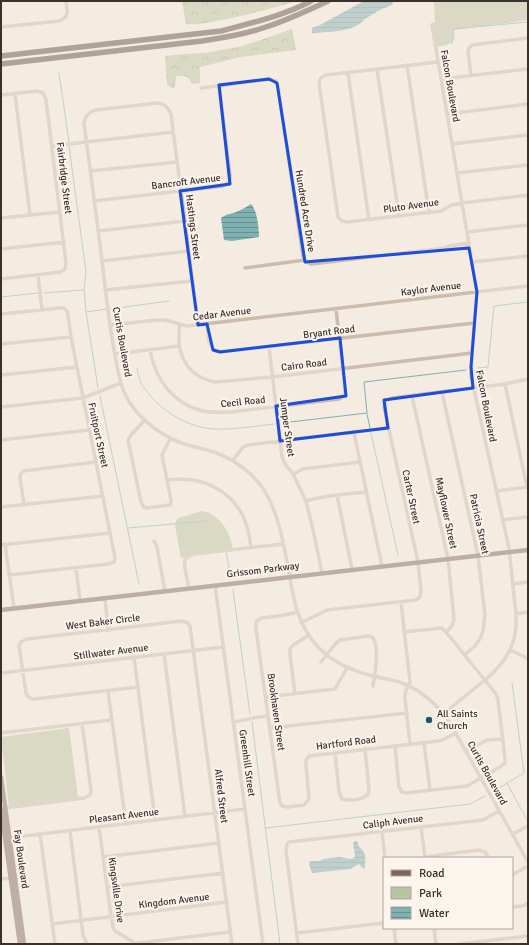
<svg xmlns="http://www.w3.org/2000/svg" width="529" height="945" viewBox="0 0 529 945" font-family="Signika,sans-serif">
	<defs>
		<pattern id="forest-crowns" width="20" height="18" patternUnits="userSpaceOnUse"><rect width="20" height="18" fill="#b8c4a0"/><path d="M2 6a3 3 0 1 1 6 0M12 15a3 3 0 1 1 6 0" fill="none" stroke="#97a083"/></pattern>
		<pattern id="water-rules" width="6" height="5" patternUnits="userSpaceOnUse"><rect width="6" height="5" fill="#7fb0b2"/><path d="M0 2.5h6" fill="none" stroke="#699091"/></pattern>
	</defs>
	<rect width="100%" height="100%" fill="#f4ebe1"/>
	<path fill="#b8c4a0" d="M433,1H528V14L431,24V23L435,22L434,4Z
		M528,16V20L453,30V41C448,45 443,47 437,46L433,26Z
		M202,511C220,514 230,532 233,549L194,553L186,557L181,558L175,526L176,521L179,518Z
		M69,728L78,797L9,806L1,737Z"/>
	<path fill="url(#forest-crowns)" d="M182,1H297C270,9 244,16 216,21C206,23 196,25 186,24Z
		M292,29L296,50L241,57L200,67V83L192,84C188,76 185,75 176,76L175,87L174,89L167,85L165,56L185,54L205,53L243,46Z"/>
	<path fill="url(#water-rules)" d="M364,1H392L393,4C389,7 386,7 382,9C380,10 366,18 365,19C362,22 360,24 356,26C344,32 325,32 312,33V28L320,25Z
		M251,204C257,210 259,228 259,237L232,241L224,240L221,218C226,214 231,214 236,212C242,210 246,207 251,204Z
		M355,841L358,842L359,847C367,853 365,858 365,867L364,869L359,864L350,869L312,873L309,864L310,861H319L324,859L330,858L340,857L350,859L354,858L355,855L353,843Z"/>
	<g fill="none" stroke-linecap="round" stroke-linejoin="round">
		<path stroke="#7fb0b2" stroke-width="1" d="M451,44L454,38L453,29L528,22
			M59,73L69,142
			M69,146L86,272L84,290L86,312L98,388
			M44,293L83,290
			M1,297L38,293
			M110,309L169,301
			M86,312L107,309
			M137,368C138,373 139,378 141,383C142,385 144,388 146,390C161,411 187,427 213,429C233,430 255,426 274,424
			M478,368L488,367L494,306L528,302
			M100,396L139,584
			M367,414L370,428
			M282,423L367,413L364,382L466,370
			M371,433L398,555
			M128,528L206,521
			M226,552L231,578
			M233,590L250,714
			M252,722L280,944
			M507,783L528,822
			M494,791L524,773L512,683
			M266,828L470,804L485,796"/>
		<path stroke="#cdbbac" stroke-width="3.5" d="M1,27L59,21C70,17 67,11 66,1
			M438,62L326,75C321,77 320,78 319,83L338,217L342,221L347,222L441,211L452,205L462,203L528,195
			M407,65L429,213
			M377,69L399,216
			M348,73L369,220
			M471,75L468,52L469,48L472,45L528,38
			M441,79L528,69
			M201,88L269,79L276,81L278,86L303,256C305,261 307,263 312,264L445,248L449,246L469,243
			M15,94L30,215
			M1,95L37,91L43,93L46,100L66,263L65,269L60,272L1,279
			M447,114L528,104
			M452,144L528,135
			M52,146L173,132
			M90,171L177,162
			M457,173L528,165
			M94,201L223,186L229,183L230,176L219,85
			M1,218L60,212
			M98,231L185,221
			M467,232L528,225
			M445,248L449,249L469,248
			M1,249L64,242
			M102,261L188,251
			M472,262L528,256
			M245,268L305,260
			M38,275L42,310
			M105,290L192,281
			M1,314L60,308H64L67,311L68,315L71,337L77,367L115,558L114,562L108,564L9,575
			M180,324C175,353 186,377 216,382L272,377L472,353
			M207,324C208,334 207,351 220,352L474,323
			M110,325L157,320H165L187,326L528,286
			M198,325L171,114C168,107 165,104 158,103L95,110C88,113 85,116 84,124C91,175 98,226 104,278C107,304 110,329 115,355C117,367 119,380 124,392C130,406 142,419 154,428C164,435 176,442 188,445C197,448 206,449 214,452C236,460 256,475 267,495C279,517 283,542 288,566C293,596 296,624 319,648C334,663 352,671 373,676C381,678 388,679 396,681C419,688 437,704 450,723L528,862
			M1,344L71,337
			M269,347L282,457L285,464L293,474L306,501L313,530L322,573
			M150,350C155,379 173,404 203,411C212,413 221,412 231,412L339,399L345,395V391L336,309
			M115,354L179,346
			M1,375L77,367
			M505,384L527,487
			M442,392L478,556L485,615L483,631L480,639L474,647L464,655
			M412,396L448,559L454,619L452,626L446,632
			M1,407L83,398L121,383
			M145,420L131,435L128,440L141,502L144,507L147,508L169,505L171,504V500L162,455L170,439
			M354,433L382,566
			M1,440L89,430
			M233,460L243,447L248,445L388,428
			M293,474L303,469L360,462
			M167,480C177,479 188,478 198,481C220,486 240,503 246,524C249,532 250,540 251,548
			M496,491L528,487
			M337,495L352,569
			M306,501C325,495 346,494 366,492
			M24,504L20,478L21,473L23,471L96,462
			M1,507L103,496
			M502,520L528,517
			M154,541L157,547L165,591
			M5,544L14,608
			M1,545L110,533
			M76,568L80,600
			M513,584L528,582
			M215,585L263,944
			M189,588C188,581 183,566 185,560C187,556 191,555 194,554L283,544
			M105,598L108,630
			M401,602L410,682L405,693V699L410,744
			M297,612L285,615L262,618L258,620L256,622V629L280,803L282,806L288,807L304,805L309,799L306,764V760L309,756L439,741L444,739L456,733
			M516,614L528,612
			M301,623L327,610L416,600L420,597L421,591L418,562L384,407L385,401L392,398L505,384L528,379
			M510,650L525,657L528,660
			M164,654L185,816
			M134,657L155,820
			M321,662L336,643L340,640L369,636C372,637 373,637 374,640C379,648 375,676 373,686
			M1,673L223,647
			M138,687L34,699C30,699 28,697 26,693L19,646L21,642L27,639L182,621L188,623L190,626L232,944
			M108,691L126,824
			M295,694L290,654V649L293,645L309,635
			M266,697L335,689L347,668
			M443,714L485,680L494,672L504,660L510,650L514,639L516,628V614L509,548L471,376L472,353L477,292L432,25L528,15
			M233,722C245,720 256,717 268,716
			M270,728L407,713
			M1,733L112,720
			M424,743L430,790
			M395,746L399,787L402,792L406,793L467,786L500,767L505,763V759L498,700L496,694L446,632L442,628L404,632
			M466,751L487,740L503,739
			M335,753L339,792L342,799C350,801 360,800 368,795L369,789L365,749
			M4,808L84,798L90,795L91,790L82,724
			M99,827L111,916L113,927L115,931L135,943H138L230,932
			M421,827L425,857
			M70,831L83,935L87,944
			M382,832L385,858
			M40,834L55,944
			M513,834L528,826
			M8,838L245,809
			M103,857L219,843
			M425,857L478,850L485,852L489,858
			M512,875L528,866
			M1,879L12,878
			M107,887L223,873
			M512,907L523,906L528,903
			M52,924L227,902
			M394,928L396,944
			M434,928L436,944
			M297,933L384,923
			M298,944L286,851L287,844L289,842L483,820L499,811
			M460,944L528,936"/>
		<path stroke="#7d675c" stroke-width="4.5" d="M1,610L528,550
			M1,777L24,944
			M1,809L20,944"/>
		<path stroke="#5c4a42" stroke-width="5.5" d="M1,56L221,31C251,23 283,16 311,1
			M1,64L202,41C223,38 243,35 263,28C285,21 307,11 328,1"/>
	</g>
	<path d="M0 0H529V945H0ZM269,79L277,83L305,262L469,248L477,292L471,367L473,388L384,400L388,428L280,441L276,406L346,396L340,338L220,352L213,350L207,324L198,325L180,191L230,184L219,85Z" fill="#f4ebe1" fill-opacity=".55" fill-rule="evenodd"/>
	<path fill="none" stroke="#1d4ed8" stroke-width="3" stroke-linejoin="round" d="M269,79L277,83L305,262L469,248L477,292L471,367L473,388L384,400L388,428L280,441L276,406L346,396L340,338L220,352L213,350L207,324L198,325L180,191L230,184L219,85Z"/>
	<circle fill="#1f5a5e" stroke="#fbf5ee" stroke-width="1.5" cx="429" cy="720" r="4"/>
	<g text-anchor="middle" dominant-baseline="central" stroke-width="4" stroke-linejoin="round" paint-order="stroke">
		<g font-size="10" fill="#3b302b" stroke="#fbf5ee">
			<text transform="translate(450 86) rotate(80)">Falcon Boulevard</text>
			<text transform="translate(64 178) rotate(83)">Fairbridge Street</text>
			<text transform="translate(186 182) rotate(-7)">Bancroft Avenue</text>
			<text transform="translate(411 206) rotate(-8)">Pluto Avenue</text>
			<text transform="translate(305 211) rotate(81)">Hundred Acre Drive</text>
			<text transform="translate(193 227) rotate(83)">Hastings Street</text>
			<text transform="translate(431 289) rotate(-7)">Kaylor Avenue</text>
			<text transform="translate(222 314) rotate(-7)">Cedar Avenue</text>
			<text transform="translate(329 332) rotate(-7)">Bryant Road</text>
			<text transform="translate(122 342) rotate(80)">Curtis Boulevard</text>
			<text transform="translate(304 365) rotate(-7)">Cairo Road</text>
			<text transform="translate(243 402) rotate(-6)">Cecil Road</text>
			<text transform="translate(486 406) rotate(79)">Falcon Boulevard</text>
			<text transform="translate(287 427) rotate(82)">Jumper Street</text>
			<text transform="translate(98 435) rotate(78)">Fruitport Street</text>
			<text transform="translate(411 497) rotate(78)">Carter Street</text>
			<text transform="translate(446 513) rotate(78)">Mayflower Street</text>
			<text transform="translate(479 524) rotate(78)">Patricia Street</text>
			<text transform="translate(263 570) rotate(-7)">Grissom Parkway</text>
			<text transform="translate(103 622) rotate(-7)">West Baker Circle</text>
			<text transform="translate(111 652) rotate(-7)">Stillwater Avenue</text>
			<text transform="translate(276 712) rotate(82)">Brookhaven Street</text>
			<text transform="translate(346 743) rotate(-7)">Hartford Road</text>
			<text transform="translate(247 763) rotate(82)">Greenhill Street</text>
			<text transform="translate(487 773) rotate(61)">Curtis Boulevard</text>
			<text transform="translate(221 796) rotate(83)">Alfred Street</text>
			<text transform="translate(124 816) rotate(-7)">Pleasant Avenue</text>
			<text transform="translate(393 822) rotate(-7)">Caliph Avenue</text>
			<text transform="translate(21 859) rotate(82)">Fay Boulevard</text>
			<text transform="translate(116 890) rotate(82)">Kingsville Drive</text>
			<text transform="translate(174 901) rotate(-7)">Kingdom Avenue</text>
		</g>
		<g font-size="10" fill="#3b302b" stroke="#fbf5ee" text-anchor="start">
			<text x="437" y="714">All Saints<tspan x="437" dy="12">Church</tspan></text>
		</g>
	</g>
	<rect width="529" height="945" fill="none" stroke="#3b302b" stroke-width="4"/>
	<rect x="383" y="857" width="130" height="72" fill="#fbf5ee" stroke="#aea6a0"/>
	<rect x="391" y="870" width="20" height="6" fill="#7d675c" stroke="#aea6a0"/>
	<text x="419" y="877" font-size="12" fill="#3b302b">Road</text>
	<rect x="391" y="887" width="20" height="12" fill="#b8c4a0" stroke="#aea6a0"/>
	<text x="419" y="897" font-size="12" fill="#3b302b">Park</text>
	<rect x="391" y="907" width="20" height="12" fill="url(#water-rules)" stroke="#aea6a0"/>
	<text x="419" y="917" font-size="12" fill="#3b302b">Water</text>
</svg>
